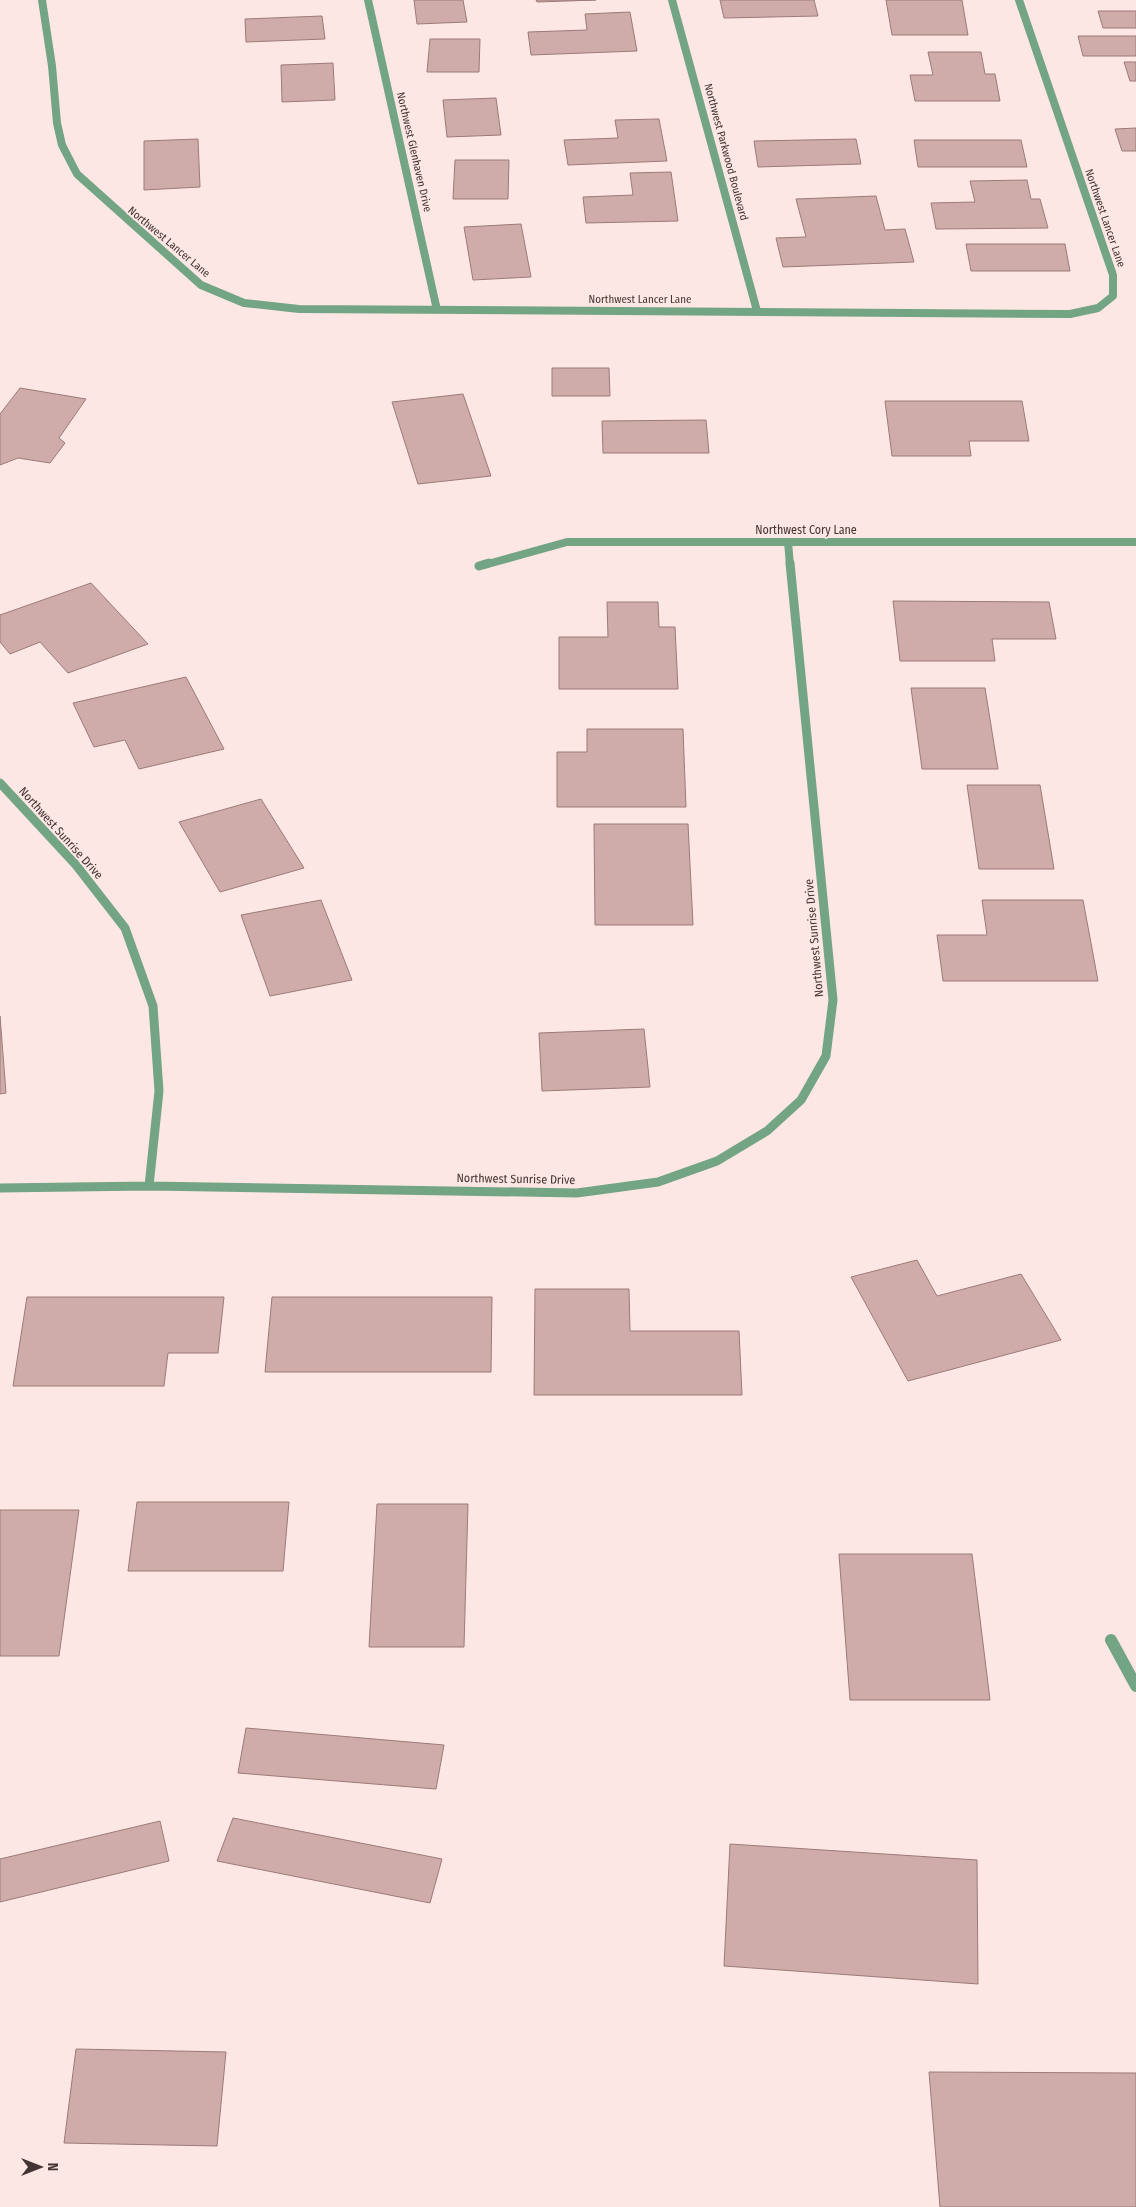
<svg xmlns="http://www.w3.org/2000/svg" width="1136" height="2207" viewBox="0 0 1136 2207" font-family="'Fira Sans Condensed',sans-serif">
	<rect width="100%" height="100%" fill="#fde7e5"/>
	<path fill="#cfaca9" stroke="#9b7b78" d="M414,0H463L467,22L417,24Z
		M536,0H596L537,2Z
		M720,0H814L818,16L724,18Z
		M886,0H962L968,35H892Z
		M1098,11H1136V28H1103Z
		M630,12L637,51L531,55L528,32L587,30L585,14Z
		M322,16L325,39L246,42L245,19Z
		M1078,36H1136V56H1083Z
		M430,39H480L479,72H427Z
		M928,52H981L985,74H995L1000,101H915L910,75H933Z
		M1124,62H1136V81H1130Z
		M333,63L335,100L282,102L281,65Z
		M496,98L501,135L447,137L443,100Z
		M659,119L667,161L568,165L564,140L618,138L615,120Z
		M1136,128V151H1122L1115,129Z
		M198,139L200,187L144,190V141Z
		M856,139L861,164L758,167L754,141Z
		M914,140H1021L1027,167H918Z
		M455,160H509L508,199H453Z
		M671,172L678,221L586,223L583,197L633,195L630,173Z
		M1027,180L1031,199H1040L1048,228L936,229L931,203L975,202L970,181Z
		M876,196L885,230L905,229L914,262L783,267L776,238L806,237L796,199Z
		M521,224L531,277L473,280L464,227Z
		M966,244H1065L1070,271H971Z
		M552,368H609L610,396H552Z
		M20,388L86,399L59,438L65,443L50,463L18,458L0,465V414Z
		M463,394L491,476L418,484L392,402Z
		M885,401H1022L1029,441H969L971,456H892Z
		M706,420L709,453H603L602,421Z
		M91,583L148,644L68,673L40,642L10,654L0,642V615Z
		M893,601L1049,602L1056,639H992L995,661H900Z
		M607,602H658L659,627H675L678,689H559V637H608Z
		M186,677L224,749L139,769L125,740L94,747L73,703Z
		M911,688H985L998,769H922Z
		M587,729H683L686,807H557V752H587Z
		M967,785H1040L1054,869H979Z
		M261,799L304,868L220,892L179,822Z
		M594,824H688L693,925H595Z
		M321,900L352,980L270,996L241,915Z
		M982,900H1083L1098,981H943L937,935H987Z
		M0,1016L6,1093L0,1094Z
		M644,1029L650,1087L542,1091L539,1033Z
		M917,1260L937,1296L1021,1274L1061,1340L908,1381L851,1277Z
		M535,1289H629L630,1331H739L742,1395H534Z
		M27,1297H224L218,1353H168L164,1386H13Z
		M272,1297H492L491,1372H265Z
		M137,1502H289L283,1571H128Z
		M377,1504H468L464,1647H369Z
		M0,1510H79L59,1656H0Z
		M839,1554H972L990,1700H850Z
		M246,1728L444,1745L436,1789L238,1773Z
		M233,1818L442,1859L430,1903L217,1861Z
		M160,1821L169,1861L0,1902V1859Z
		M730,1844L977,1860L978,1984L724,1966Z
		M76,2049L226,2052L217,2146L64,2143Z
		M929,2072L1136,2073V2207H940Z"/>
	<g fill="none" stroke-linecap="round" stroke-linejoin="round">
		<path stroke="#73a484" stroke-width="12" d="M1111,1640L1136,1686"/>
		<path stroke="#73a484" stroke-width="8" d="M42,0L52,66L57,123L62,145L77,174L201,285L244,303L299,309L1070,314L1098,308L1113,296V275L1019,0
			M368,0L437,310
			M672,0L757,311
			M788,542L790,565
			M484,565L567,542H1136"/>
		<path stroke="#73a484" stroke-width="9" d="M479,566L489,563
			M0,783L76,865L125,928L153,1006L159,1091L149,1186L0,1188
			M149,1186L577,1193L658,1182L717,1161L767,1131L801,1100L826,1056L833,1000L790,563"/>
	</g>
	<g text-anchor="middle" dominant-baseline="central" stroke-width="4" stroke-linejoin="round" paint-order="stroke">
		<g font-size="11" fill="#423432" stroke="#fde7e5">
			<text transform="translate(414 152) rotate(77)">Northwest Glenhaven Drive</text>
			<text transform="translate(726 152) rotate(75)">Northwest Parkwood Boulevard</text>
			<text transform="translate(1105 218) rotate(71)">Northwest Lancer Lane</text>
			<text transform="translate(169 242) rotate(40)">Northwest Lancer Lane</text>
			<text x="640" y="299">Northwest Lancer Lane</text>
		</g>
		<g font-size="12" fill="#423432" stroke="#fde7e5">
			<text x="806" y="530">Northwest Cory Lane</text>
			<text transform="translate(61 833) rotate(48)">Northwest Sunrise Drive</text>
			<text transform="translate(814 938) rotate(-95)">Northwest Sunrise Drive</text>
			<text transform="translate(516 1179) rotate(1)">Northwest Sunrise Drive</text>
		</g>
	</g>
	<g transform="translate(40 2167) rotate(90)" stroke="#fde7e5" stroke-width="4" paint-order="stroke">
	<path d="M0-4L9 19L0 12L-9 19Z" fill="#423432"/>
	<text y="-8" font-size="14" font-weight="bold" text-anchor="middle" fill="#423432">N</text>
	</g>
</svg>
